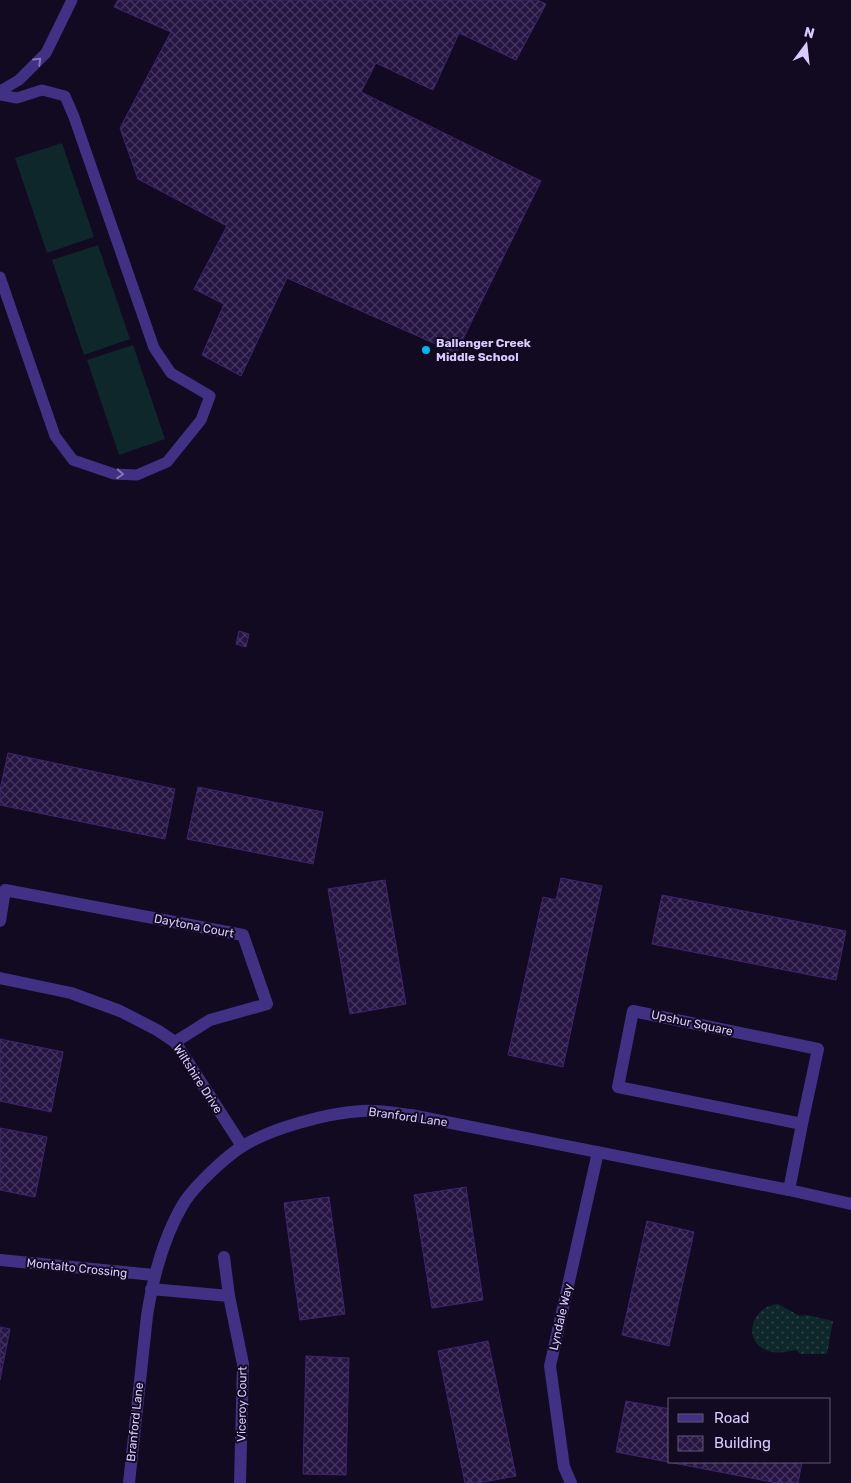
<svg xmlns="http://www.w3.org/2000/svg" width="851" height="1483" viewBox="0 0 851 1483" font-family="Rubik,sans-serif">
	<defs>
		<pattern id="park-dots" width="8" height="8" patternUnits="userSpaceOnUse" patternTransform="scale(1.25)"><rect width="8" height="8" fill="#0d272b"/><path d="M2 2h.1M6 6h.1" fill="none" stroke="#30454b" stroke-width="1.8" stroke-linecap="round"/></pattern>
		<pattern id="building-cross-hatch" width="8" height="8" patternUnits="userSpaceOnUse" patternTransform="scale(1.25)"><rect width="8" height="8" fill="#261543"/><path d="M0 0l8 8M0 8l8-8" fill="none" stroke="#45365f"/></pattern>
	</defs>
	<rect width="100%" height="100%" fill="#120a20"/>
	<path fill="url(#park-dots)" d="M778,1304L800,1316L807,1315L833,1321L827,1354H800L796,1350C785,1352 772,1355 762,1348C746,1338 751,1315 767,1307C770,1305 774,1305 778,1304Z"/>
	<path fill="#0d272b" d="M62,143L94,237L47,253L15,158Z
		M98,245L130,339L84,355L52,260Z
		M133,345L165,439L119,455L87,360Z"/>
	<path fill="url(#building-cross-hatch)" stroke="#402472" d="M118,0H537L546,4L516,60L459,33L433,90L376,63L361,92L541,181L456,353L287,278L241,376L202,355L224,304L194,289L227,226L138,179L120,128L171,32L114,7Z
		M239,631L249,634L246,647L236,644Z
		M8,753L175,789L165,839L0,805V790Z
		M198,787L323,812L313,864L187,839Z
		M561,878L602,886L563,1067L508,1055L543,897L556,900Z
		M385,880L406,1004L350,1014L328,889Z
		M662,895L846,931L836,980L652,944Z
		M0,1039L63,1052L51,1112L0,1101Z
		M0,1128L47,1137L35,1197L0,1190Z
		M466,1187L483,1300L432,1308L414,1195Z
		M329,1197L345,1314L300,1320L284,1203Z
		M647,1221L694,1232L669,1346L622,1335Z
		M0,1327L10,1329L0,1380Z
		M488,1341L516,1476L478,1483H465L438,1351Z
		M306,1356L349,1358L346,1475L303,1474Z
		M626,1401L670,1409V1462H802L798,1483H777L616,1452Z"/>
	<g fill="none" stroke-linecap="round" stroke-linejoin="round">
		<path stroke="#413184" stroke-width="11" d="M0,91L19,80L46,53L72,0
			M0,95L17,98L42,90L65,96L74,117L154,348L171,373L210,396L201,420L167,462L137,475L114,474L73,460L55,436L0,277"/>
		<path stroke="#413184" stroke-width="12" d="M0,921L5,890L243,935L267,1004L210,1020L175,1042
			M0,978L71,993L120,1011L157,1030L175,1042L242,1146
			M789,1190L802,1124L618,1087L633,1011L818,1049L802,1124
			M224,1257L229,1296L243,1364L240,1483
			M0,1260L154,1275
			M151,1289L229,1296
			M129,1483L147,1316C153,1277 164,1235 185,1201C196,1185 226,1156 243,1146C272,1128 327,1113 362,1111C378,1110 395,1113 411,1115L789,1190L851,1204
			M571,1483L564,1467L550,1366L598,1152"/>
	</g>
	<defs><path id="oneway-chevron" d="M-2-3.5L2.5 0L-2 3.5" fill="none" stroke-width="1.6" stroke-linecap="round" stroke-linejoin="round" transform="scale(1.25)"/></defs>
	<g stroke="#8576bb">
		<use href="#oneway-chevron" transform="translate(38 61) rotate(-44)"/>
		<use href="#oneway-chevron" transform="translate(120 474) rotate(4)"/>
	</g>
	<circle fill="#00b5f5" stroke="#120a20" stroke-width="2" cx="426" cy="350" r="5"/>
	<g text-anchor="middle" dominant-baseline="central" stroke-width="4" stroke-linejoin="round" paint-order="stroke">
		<g font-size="12" font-weight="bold" fill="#d9caff" stroke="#120a20" text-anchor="start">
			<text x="436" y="343">Ballenger Creek<tspan x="436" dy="14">Middle School</tspan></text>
		</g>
		<g font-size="12" fill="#d9caff" stroke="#120a20">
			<text transform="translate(194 926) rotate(11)">Daytona Court</text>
			<text transform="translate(692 1023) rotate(12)">Upshur Square</text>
			<text transform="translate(198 1079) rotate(57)">Wiltshire Drive</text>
			<text transform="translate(408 1117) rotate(8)">Branford Lane</text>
			<text transform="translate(77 1268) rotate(6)">Montalto Crossing</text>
			<text transform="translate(561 1317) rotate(-77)">Lyndale Way</text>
			<text transform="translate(242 1404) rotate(-89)">Viceroy Court</text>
			<text transform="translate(135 1422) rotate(-84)">Branford Lane</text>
		</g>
	</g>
	<rect x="668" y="1398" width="162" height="65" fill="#120a20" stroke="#625779"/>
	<rect x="678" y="1414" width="25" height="8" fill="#413184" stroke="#625779"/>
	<text x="714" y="1423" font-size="15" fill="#d9caff">Road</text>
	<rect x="678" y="1436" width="25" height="15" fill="url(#building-cross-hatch)" stroke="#625779"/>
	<text x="714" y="1448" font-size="15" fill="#d9caff">Building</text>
	<g transform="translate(806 45) rotate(15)" stroke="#120a20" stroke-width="4" paint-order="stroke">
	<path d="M0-4L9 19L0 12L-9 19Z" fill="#d9caff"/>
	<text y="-8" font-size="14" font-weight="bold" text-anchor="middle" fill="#d9caff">N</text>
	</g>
</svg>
